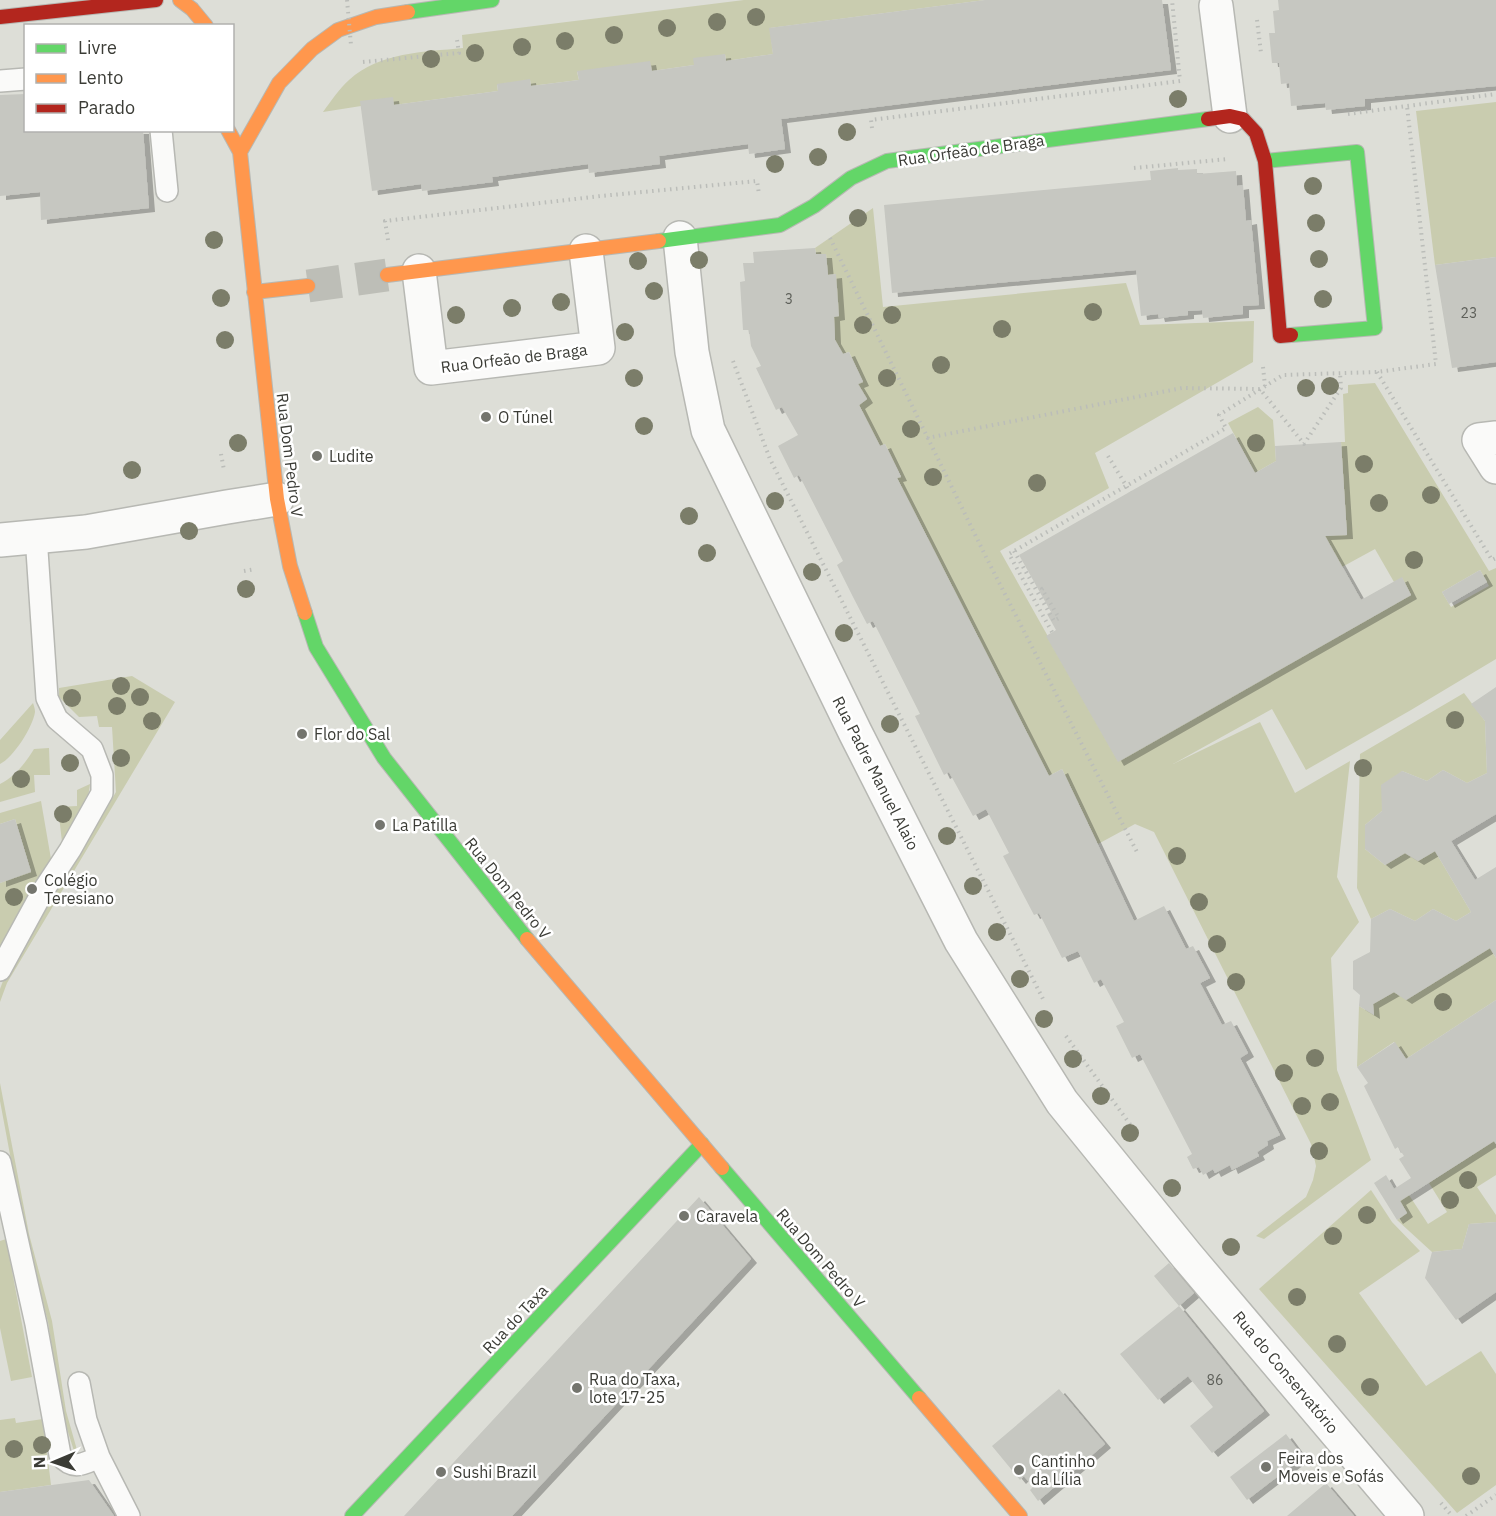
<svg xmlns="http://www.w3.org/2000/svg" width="1496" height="1516" viewBox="0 0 1496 1516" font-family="'IBM Plex Sans',sans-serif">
	<defs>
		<filter id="shadow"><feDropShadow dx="6" dy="4" stdDeviation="0" flood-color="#0004"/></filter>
	</defs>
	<rect width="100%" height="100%" fill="#ddded7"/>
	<path fill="#c9ccaf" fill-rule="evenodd" d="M744,0H985L770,28L773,54L726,61L725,54L694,65L652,71L577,72L579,80L531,86L530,80L497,85L498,91L394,105L361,106L323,112C331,101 339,89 349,80C380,52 423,52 463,48L462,35Z
		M1496,102V257L1435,265L1416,111Z
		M873,208L883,307L1126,283L1140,325L1254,321L1253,362L1095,453L1109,488L1000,551L1118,761L1411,595L1402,578L1394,582L1375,549L1342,567L1325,536L1347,534L1341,442H1345L1343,394L1348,393V385L1375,383L1489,571L1496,568V659L1411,710L1306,770L1272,709L1173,764L1260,722L1295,793L1350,761L1337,877L1359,922L1331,958L1337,1070L1371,1160L1264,1239L1256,1236L1306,1197L1313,1180L1316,1166L1311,1144L1154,832L1135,824L1098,844L1062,769L1049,776L897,478L901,476L885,444L880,446L859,405L867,399L858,384L863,381L849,352L843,354L835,340L834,317L836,274L828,275L826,254H816L815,248ZM1480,570L1489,586L1451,607L1442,592Z
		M1258,407L1273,420L1276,461L1255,473L1228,423Z
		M132,676L175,702L7,983L0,1002V989L3,981L116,792L112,727H99L97,716L79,717L59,697V688Z
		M1464,693L1485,721L1487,773L1467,783L1443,770L1427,781L1402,771L1382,811L1365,825V849L1385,865L1405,853L1418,861L1435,851L1471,912L1456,921L1433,909L1415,921L1390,909L1371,919L1357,888L1360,754Z
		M33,703C34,706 35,709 35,712C33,727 13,758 0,764V740Z
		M49,748L50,775H34L35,792L0,802V784C15,777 26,762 34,749Z
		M90,784C88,807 75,823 62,842L58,807L77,806V790Z
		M41,801L51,859L7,946H0V883L31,871L15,819L0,824V813Z
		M1490,948L1496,958V1000L1406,1059L1394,1042L1357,1067L1359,1006L1374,1015L1373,1004L1394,992L1406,1000Z
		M0,1083L29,1234L52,1321L66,1411L77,1450L74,1451L62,1413L48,1322L25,1235L0,1101Z
		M1494,1141L1496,1144V1175L1477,1187L1496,1215V1222L1469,1224L1462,1249L1432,1252L1397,1220L1407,1213L1400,1201L1409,1195L1428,1224L1447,1212L1429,1183Z
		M1371,1190L1392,1222L1420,1251L1359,1293L1426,1386L1481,1351L1496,1374V1485L1457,1513L1259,1289Z
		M6,1239L32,1377L11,1381L0,1328V1241Z
		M15,1418L16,1423L43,1419L51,1485L0,1492V1420Z"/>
	<path fill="#c6c7c1" filter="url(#shadow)" d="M985,0H1162L1171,70L781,119L785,149L749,154L748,144L659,156L660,164L589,173L588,164L492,177L493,182L422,191L421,184L372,191L360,101L393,97L394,105L498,91L497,84L530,79L531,86L579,80L577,71L650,61L652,71L694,65L693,58L725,54L726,61L773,54L769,28Z
		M1278,0H1496V86L1365,99V106L1326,110L1325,103L1291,106L1289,83L1281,84L1279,63H1272L1269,33H1275L1273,11L1279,10Z
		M26,94V130H143L149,208L41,220L40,192L0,196V95Z
		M1178,168V170L1197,169V174L1236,171L1237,186L1243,185L1246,221L1251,220L1259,305L1243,306V314L1203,318L1202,310L1188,311V315L1159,318L1158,314L1141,316L1136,270L892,293L884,205L1151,180L1150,171Z
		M815,248L816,254H826L828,275L836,274L839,316L834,317L835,340L843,354L849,352L863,382L858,384L867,399L859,405L880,446L885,444L901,477L897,478L1049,776L1062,769L1134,921L1164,906L1186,949L1193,946L1210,978L1200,983L1222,1025L1231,1021L1248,1053L1240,1058L1280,1135L1267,1141L1268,1145L1257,1152L1259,1156L1232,1170L1230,1165L1215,1173L1213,1169L1203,1175L1199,1167L1193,1169L1187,1157L1192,1154L1140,1054L1132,1058L1116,1026L1124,1022L1101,979L1094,983L1078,951L1062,958L1039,913L1034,915L1003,856L1009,853L986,809L973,816L949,772L944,775L915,716L920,714L873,621L867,624L852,595L837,565L843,561L799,475L794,478L778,446L798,435L782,407L776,410L756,368L761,366L751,346L749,330H743L740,282L745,281L743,263H754L753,252Z
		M1496,257V362L1452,368L1435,265Z
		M1233,433L1255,473L1276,461L1275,446L1341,442L1347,535L1325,536L1361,600L1402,577L1411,595L1118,762L1046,636L1056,630L1047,614L1051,612L1019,555Z
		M1480,570L1487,582L1449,604L1442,592Z
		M1496,687V814L1451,841L1475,880L1496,867V958L1490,948L1406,1000L1394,992L1373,1004L1374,1015L1359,1006L1360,995L1353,989V961L1370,952L1371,919L1390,909L1415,921L1433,909L1456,921L1471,912L1435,851L1418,861L1405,853L1385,865L1365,849V825L1382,811L1381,785L1402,771L1427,781L1443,770L1467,783L1487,773L1485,721L1471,704Z
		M15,819L31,872L0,883V824Z
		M1496,1000V1144L1494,1141L1400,1201L1407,1213L1397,1220L1374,1183L1386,1175L1394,1189L1411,1178L1399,1159L1404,1156L1398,1147L1395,1149L1364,1086L1368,1083L1357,1067L1395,1042L1406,1059Z
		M699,1197L751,1259L512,1516H404Z
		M1496,1222V1292L1456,1320L1425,1278L1432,1252L1462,1249L1469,1224Z
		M1169,1263L1194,1293L1179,1306L1154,1276Z
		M1179,1306L1264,1411L1212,1453L1190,1426L1213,1407L1188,1376L1158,1400L1120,1354Z
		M1059,1389L1105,1444L1038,1501L1030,1490L1033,1487L1024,1476L1020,1480L992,1446Z
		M1286,1434L1303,1457L1247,1500L1230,1477Z
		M89,1480L114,1516H0V1492Z
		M1326,1483L1354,1516H1287Z"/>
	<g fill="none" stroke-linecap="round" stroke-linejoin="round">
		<path stroke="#bdbeb7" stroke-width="33" stroke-dasharray="33 16" stroke-linecap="butt" d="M308,286L387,275"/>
		<g stroke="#b7b8b3" stroke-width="24">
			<path id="lane" d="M0,81L26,79
				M161,130L167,191
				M0,970L43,891L70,850L102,793V775L92,749L57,719L47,698L36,536
				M0,1162L36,1324L60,1455C73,1471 83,1464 99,1457
				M79,1383L86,1420L99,1457L129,1516"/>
		</g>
		<g stroke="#b7b8b3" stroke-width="36">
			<path id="street" d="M1216,6L1230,116
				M680,238L692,352L708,430L855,732L961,941L1062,1102L1187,1256L1407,1516
				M419,271L431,368L598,348L586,251
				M1496,438L1479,440L1496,467
				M0,540L86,532L227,507L277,499"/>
		</g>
		<g stroke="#b7b8b3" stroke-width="16">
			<path id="fast" d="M408,12L492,0
				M1265,161L1357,152L1375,328L1291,335
				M659,241L780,225L814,206L851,178L887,161L1208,119
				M305,613L316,647L384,758L527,939
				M722,1168L919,1398
				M352,1516L702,1144"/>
		</g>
		<g stroke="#b7b8b3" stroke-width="16">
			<path id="slow" d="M180,0L192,9L206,26
				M228,130L240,152L277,499L290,566L305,613
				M240,152L279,83L312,49L338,30L376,17L408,12
				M387,275L659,241
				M254,292L308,286
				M527,939L722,1168
				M919,1398L1020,1516"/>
		</g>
		<g stroke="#b7b8b3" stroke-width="16">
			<path id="jam" d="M0,17L156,0
				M1208,119L1230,116L1243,119L1256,133L1265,161L1280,336L1291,335"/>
		</g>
		<path stroke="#bbbdb9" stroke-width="4" stroke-dasharray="1.5 4.5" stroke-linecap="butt" d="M1257,20L1261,53
			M363,62L459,53L457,40
			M1348,114L1496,94
			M872,128L871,120L1180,81L1172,0
			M1134,168L1228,159
			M830,238L986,557L1138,854
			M388,240L385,221L601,196L757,181L759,194
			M733,361L770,459L1043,999
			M1263,367L1265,386
			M1377,372L1492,560L1496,558
			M927,438L1182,388L1260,389L1304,444L1341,388L1340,373
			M221,454L224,470
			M1108,456L1130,492
			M1014,551L1054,621L1059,618L1042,589L1045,587
			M244,571L255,569
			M1052,632L1009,554L1226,428L1219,415L1283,375L1377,372L1436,364L1407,106
			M1066,1036L1132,1127
			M1441,1503L1452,1516
			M1466,1516L1496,1495"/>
		<use href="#lane" stroke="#fafaf9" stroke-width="21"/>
		<use href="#street" stroke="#fafaf9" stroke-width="33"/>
		<use href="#fast" stroke="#63d668" stroke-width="14"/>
		<use href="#slow" stroke="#ff974d" stroke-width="14"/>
		<use href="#jam" stroke="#b3261e" stroke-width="14"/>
		<path stroke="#bbbdb9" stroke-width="4" stroke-dasharray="1.5 4.5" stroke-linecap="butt" d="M347,0L351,45"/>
	</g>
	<g fill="#7b7d69">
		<circle cx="756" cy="17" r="9"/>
		<circle cx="717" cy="22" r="9"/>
		<circle cx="667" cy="28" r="9"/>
		<circle cx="614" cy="35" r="9"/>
		<circle cx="565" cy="41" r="9"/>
		<circle cx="522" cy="47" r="9"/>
		<circle cx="475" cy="53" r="9"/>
		<circle cx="431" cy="59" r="9"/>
		<circle cx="1178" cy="99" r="9"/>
		<circle cx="847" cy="132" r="9"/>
		<circle cx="818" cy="157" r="9"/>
		<circle cx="775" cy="164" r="9"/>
		<circle cx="1313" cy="186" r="9"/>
		<circle cx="858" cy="218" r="9"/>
		<circle cx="1316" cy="223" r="9"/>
		<circle cx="214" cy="240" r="9"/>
		<circle cx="1319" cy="259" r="9"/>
		<circle cx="699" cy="260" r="9"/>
		<circle cx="638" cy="261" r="9"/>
		<circle cx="654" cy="291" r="9"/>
		<circle cx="221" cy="298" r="9"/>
		<circle cx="1323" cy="299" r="9"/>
		<circle cx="561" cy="302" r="9"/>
		<circle cx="512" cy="308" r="9"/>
		<circle cx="1093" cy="312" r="9"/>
		<circle cx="456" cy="315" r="9"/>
		<circle cx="892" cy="315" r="9"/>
		<circle cx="863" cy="325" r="9"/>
		<circle cx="1002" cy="329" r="9"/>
		<circle cx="625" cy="332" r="9"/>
		<circle cx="225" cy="340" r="9"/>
		<circle cx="941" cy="365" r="9"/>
		<circle cx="634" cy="378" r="9"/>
		<circle cx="887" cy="378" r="9"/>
		<circle cx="1330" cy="386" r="9"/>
		<circle cx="1306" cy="388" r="9"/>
		<circle cx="644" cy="426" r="9"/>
		<circle cx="911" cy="429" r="9"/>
		<circle cx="238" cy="443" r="9"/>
		<circle cx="1256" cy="443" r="9"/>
		<circle cx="1364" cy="464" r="9"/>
		<circle cx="132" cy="470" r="9"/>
		<circle cx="933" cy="477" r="9"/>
		<circle cx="1037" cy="483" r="9"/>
		<circle cx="1431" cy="495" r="9"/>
		<circle cx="775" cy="501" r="9"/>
		<circle cx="1379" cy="503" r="9"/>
		<circle cx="689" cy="516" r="9"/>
		<circle cx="189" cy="531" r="9"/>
		<circle cx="707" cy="553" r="9"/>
		<circle cx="1414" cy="560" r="9"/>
		<circle cx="812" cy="572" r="9"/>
		<circle cx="246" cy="589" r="9"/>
		<circle cx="844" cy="633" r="9"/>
		<circle cx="121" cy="686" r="9"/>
		<circle cx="140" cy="697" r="9"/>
		<circle cx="72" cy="698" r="9"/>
		<circle cx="117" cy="706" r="9"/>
		<circle cx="1455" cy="720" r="9"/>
		<circle cx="152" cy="721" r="9"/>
		<circle cx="890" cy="724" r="9"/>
		<circle cx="121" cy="758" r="9"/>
		<circle cx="70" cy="763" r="9"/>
		<circle cx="1363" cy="768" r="9"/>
		<circle cx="21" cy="779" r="9"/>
		<circle cx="63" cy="814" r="9"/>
		<circle cx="947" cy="836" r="9"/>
		<circle cx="1177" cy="856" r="9"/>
		<circle cx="973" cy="886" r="9"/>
		<circle cx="14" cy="897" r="9"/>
		<circle cx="1199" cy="902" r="9"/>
		<circle cx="997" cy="932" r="9"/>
		<circle cx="1217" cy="944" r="9"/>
		<circle cx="1020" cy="979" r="9"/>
		<circle cx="1236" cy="982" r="9"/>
		<circle cx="1443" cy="1002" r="9"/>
		<circle cx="1044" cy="1019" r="9"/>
		<circle cx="1315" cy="1058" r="9"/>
		<circle cx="1073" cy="1059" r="9"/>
		<circle cx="1284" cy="1073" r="9"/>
		<circle cx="1101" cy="1096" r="9"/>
		<circle cx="1330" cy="1102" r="9"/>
		<circle cx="1302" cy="1106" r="9"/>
		<circle cx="1130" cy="1133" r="9"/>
		<circle cx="1319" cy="1151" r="9"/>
		<circle cx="1468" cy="1180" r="9"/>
		<circle cx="1172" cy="1188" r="9"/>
		<circle cx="1450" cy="1200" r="9"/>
		<circle cx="1367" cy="1215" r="9"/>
		<circle cx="1333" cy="1236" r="9"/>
		<circle cx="1231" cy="1247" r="9"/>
		<circle cx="1297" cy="1297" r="9"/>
		<circle cx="1337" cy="1344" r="9"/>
		<circle cx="1370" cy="1387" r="9"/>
		<circle cx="42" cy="1445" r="9"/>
		<circle cx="14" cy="1449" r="9"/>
		<circle cx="1471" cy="1476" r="9"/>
	</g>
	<g fill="#74756e" stroke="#fff" stroke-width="2">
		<circle cx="486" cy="417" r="6"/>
		<circle cx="317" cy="456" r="6"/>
		<circle cx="302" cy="734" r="6"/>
		<circle cx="380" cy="825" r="6"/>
		<circle cx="32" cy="889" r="6"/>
		<circle cx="684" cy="1216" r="6"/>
		<circle cx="577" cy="1388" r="6"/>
		<circle cx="1266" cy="1467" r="6"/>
		<circle cx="1019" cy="1470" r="6"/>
		<circle cx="441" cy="1472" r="6"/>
	</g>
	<g text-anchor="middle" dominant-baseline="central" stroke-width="5" stroke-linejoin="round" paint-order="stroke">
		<g font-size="14" fill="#5e605a">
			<text x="789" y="299">3</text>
			<text x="1469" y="313">23</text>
			<text x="1215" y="1380">86</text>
		</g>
		<g font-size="16" fill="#3b3c36" stroke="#fff">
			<text transform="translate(971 150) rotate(-8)">Rua Orfeão de Braga</text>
			<text transform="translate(514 358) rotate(-7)">Rua Orfeão de Braga</text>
			<text transform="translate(290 455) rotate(83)">Rua Dom Pedro V</text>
			<text transform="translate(876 773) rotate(63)">Rua Padre Manuel Alaio</text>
			<text transform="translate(508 888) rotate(51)">Rua Dom Pedro V</text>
			<text transform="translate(821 1258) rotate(49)">Rua Dom Pedro V</text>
			<text transform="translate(515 1319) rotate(-47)">Rua do Taxa</text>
			<text transform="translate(1286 1372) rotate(50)">Rua do Conservatório</text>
		</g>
		<g font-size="16" fill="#3b3c36" stroke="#fff" text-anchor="start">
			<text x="498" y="417">O Túnel</text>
			<text x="329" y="456">Ludite</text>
			<text x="314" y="734">Flor do Sal</text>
			<text x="392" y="825">La Patilla</text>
			<text x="44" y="880">Colégio<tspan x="44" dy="18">Teresiano</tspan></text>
			<text x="696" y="1216">Caravela</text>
			<text x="589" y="1379">Rua do Taxa,<tspan x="589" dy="18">lote 17-25</tspan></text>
			<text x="1278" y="1458">Feira dos<tspan x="1278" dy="18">Moveis e Sofás</tspan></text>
			<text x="1031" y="1461">Cantinho<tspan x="1031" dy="18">da Lília</tspan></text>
			<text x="453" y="1472">Sushi Brazil</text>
		</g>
	</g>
	<rect x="24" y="24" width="210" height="108" fill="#ffffff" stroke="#b1b1af" stroke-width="1.5"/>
	<rect x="36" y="44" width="30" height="9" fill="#63d668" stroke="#b1b1af" stroke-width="1.5"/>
	<text x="78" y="54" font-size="18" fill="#3b3c36">Livre</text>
	<rect x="36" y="74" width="30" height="9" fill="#ff974d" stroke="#b1b1af" stroke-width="1.5"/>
	<text x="78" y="84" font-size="18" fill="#3b3c36">Lento</text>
	<rect x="36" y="104" width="30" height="9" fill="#b3261e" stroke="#b1b1af" stroke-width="1.5"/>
	<text x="78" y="114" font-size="18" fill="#3b3c36">Parado</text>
	<g transform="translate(54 1462) rotate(268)" stroke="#ffffff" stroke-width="4.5" paint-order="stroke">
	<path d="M0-4.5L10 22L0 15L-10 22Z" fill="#3b3c36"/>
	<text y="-9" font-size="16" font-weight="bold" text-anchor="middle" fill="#3b3c36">N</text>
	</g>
</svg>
